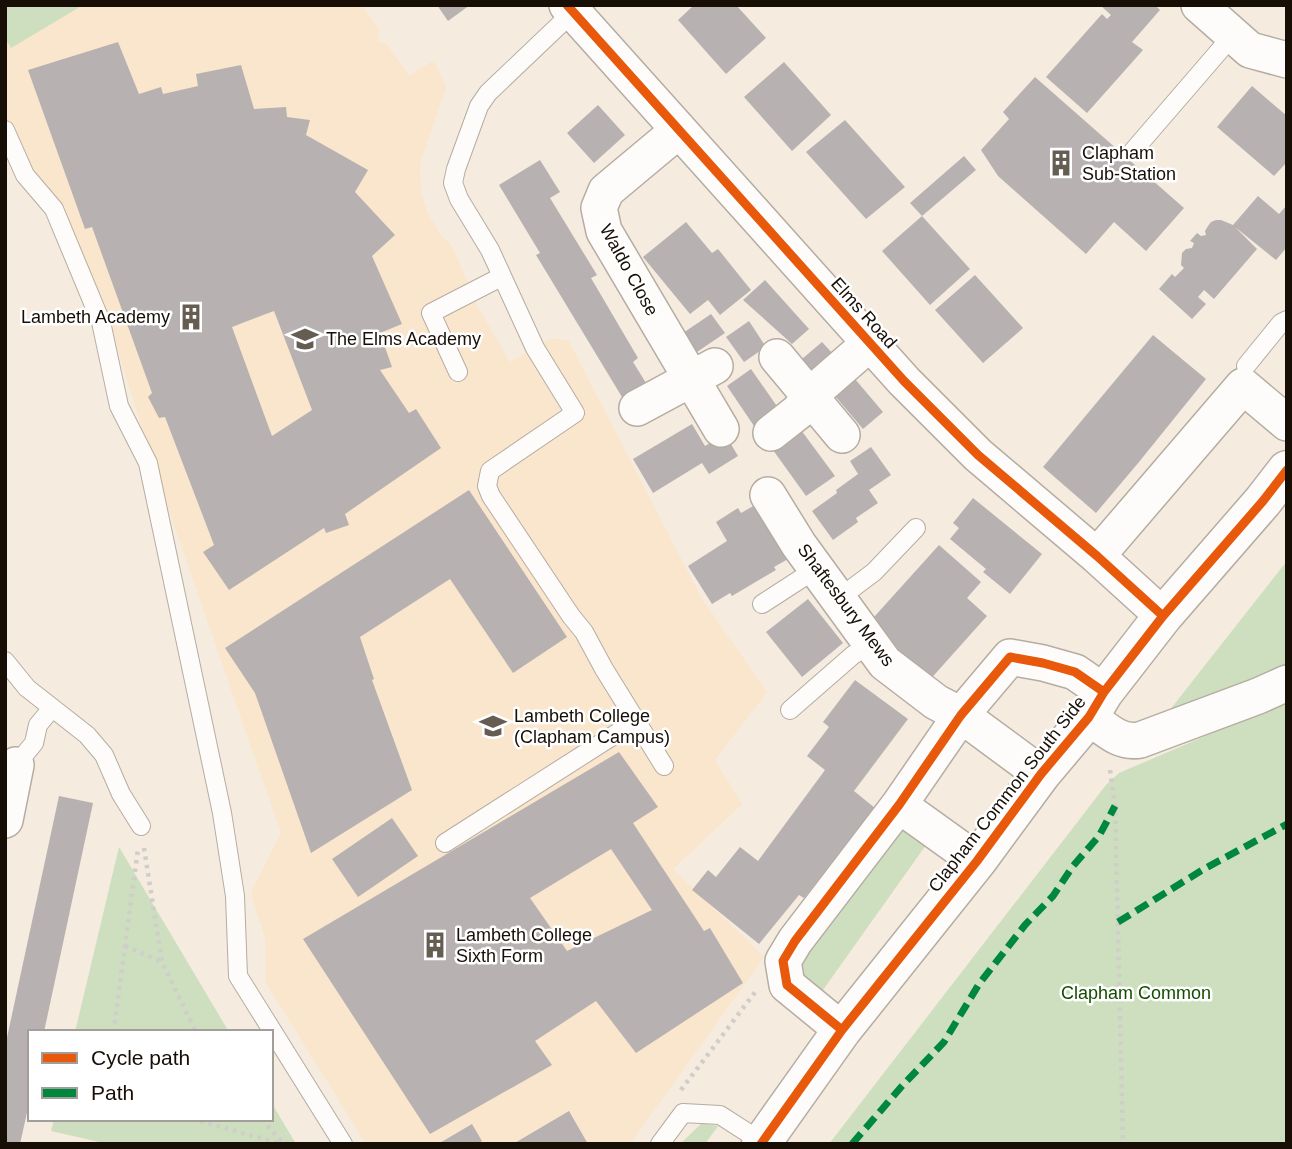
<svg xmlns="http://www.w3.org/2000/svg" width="1292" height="1149" viewBox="0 0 1292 1149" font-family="Arial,sans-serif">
	<rect width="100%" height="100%" fill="#f5ebde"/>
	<path fill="#f9e6cc" d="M5,5H361L379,29L378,42L386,43L409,76L434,60L446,87L420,164L421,192L428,214L441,235L453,248L478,307L510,362L551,339L568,340L702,599L767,692L715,760L742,804L673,869L764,957L630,1144H366L266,983L265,938L251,893L281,833L157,476L107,315L31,173L5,115Z"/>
	<path fill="#cddfbe" d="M5,5H83L11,48L5,38Z
		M1287,561V669L1169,711Z
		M1287,701V1144H829L1106,785L1119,773Z
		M903,829L926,845L818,997L792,960Z
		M119,847L229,1032H75Z
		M271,1102L296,1144H108L51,1131L54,1119H271Z
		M702,1123L718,1126L705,1144H680Z"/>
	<path fill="#b7b2b1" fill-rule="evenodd" d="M437,5H470L448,21Z
		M694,5H736L766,38L726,74L678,20Z
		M1100,5H1155L1160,10L1132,42L1143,50L1087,113L1046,77L1102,14L1107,19L1111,15Z
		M118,42L139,94L161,87L163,94L198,86L196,74L241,65L254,109L286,107L287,117L310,120L306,135L368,170L355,192L395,235L372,256L402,324L380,333L392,367L380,370L409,413L416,409L441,448L345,514L349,525L326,533L324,528L229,590L203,552L214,545L165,417L159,418L148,397L152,393L92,227L85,229L28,70ZM274,311L312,410L272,436L232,327Z
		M784,62L831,115L792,151L744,97Z
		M1035,77L1184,208L1146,251L1114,222L1086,254L998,176L981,150L1009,119L1003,112Z
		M1252,86L1287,116V162L1274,176L1217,127Z
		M598,105L625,135L594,163L567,133Z
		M845,120L905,187L866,219L806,152Z
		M964,156L976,170L922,216L970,269L930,305L882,251L922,216L910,203Z
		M540,160L560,192L550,198L597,275L591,278L638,358L633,362L646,383L622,397L536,255L540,253L499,185Z
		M1258,196L1279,214L1287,205V247L1276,260L1235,227L1257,249L1214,299L1204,290L1198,297L1206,304L1192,319L1159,289L1172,274L1175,277L1184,268L1181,265L1182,253L1186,249L1192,248L1194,243L1190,241L1197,233L1201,236L1206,235L1205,231L1208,226L1211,222L1216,220H1221L1233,225Z
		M686,222L712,253L718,249L751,290L720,315L708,300L690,314L643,257Z
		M975,275L1023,328L983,363L935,310Z
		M765,280L809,329L792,344L743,300Z
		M711,314L725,333L697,352L683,333Z
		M749,321L766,347L744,362L726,337Z
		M1153,335L1206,379L1139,462L1096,513L1043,467Z
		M822,342L834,355L814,373L802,359Z
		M751,369L781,412L756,429L727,386Z
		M855,379L883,412L863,429L835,396Z
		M692,424L705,446L725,434L738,456L709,474L702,463L653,493L633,459Z
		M801,430L835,476L806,496L773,450Z
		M871,447L891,475L869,490L878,503L856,518L858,522L833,540L812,511L837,493L836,490L858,474L850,461Z
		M469,490L567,637L513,673L450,579L360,637L374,679L372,680L412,790L311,853L255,693L225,648Z
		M973,498L1042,554L1010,594L983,572L986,569L950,539L959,528L953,523Z
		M755,505L788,559L774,567L776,570L732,596L730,593L712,604L688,566L727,541L716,522L738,508L741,513Z
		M939,545L981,582L967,598L987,616L927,683L865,627Z
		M808,599L843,643L802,677L766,632Z
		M855,680L908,719L854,791L875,808L804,898L799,895L759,944L692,890L708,870L716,877L740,847L758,861L825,770L807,756L829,727L823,722Z
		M619,752L658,807L633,823L704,931L710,928L743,983L636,1053L596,1001L535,1041L552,1065L430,1134L303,939ZM611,849L652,910L567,951L530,898Z
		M59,796L93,803L44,1032H30V1099L20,1144H5V1047Z
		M392,818L418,856L358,897L332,859Z
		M569,1111L588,1144H513Z
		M472,1124L482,1141L477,1144H438Z"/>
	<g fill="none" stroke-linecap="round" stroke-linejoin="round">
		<g stroke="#b5aca2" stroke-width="20">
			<path id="service" d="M573,12L488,93L479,106L456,169L453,183L459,199L490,250L535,348L575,413L490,471L487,486L491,496L571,616L584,632L604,669L664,766
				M5,130L25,175L54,209L101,322L119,406L148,463L222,813L235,896L238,976L343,1144
				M1133,151L1233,35
				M1246,366L1281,323L1287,320
				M458,372L431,313L501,277
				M838,599L874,572L916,528
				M762,604L816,569
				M5,661L27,688L87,735L104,755L121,794L141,826
				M790,710L853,655L872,644
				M16,765L34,743L38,725L52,708
				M445,843L636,721
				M660,1144L683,1113L720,1115L762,1142"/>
		</g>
		<g stroke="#b5aca2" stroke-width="38">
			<path id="minor" d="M567,5L904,381L978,455L1097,556L1163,616
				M1199,5L1250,50L1287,60
				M679,130L606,191L599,208L604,231L721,429
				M777,357L842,435
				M637,408L715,366
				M771,433L799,411L809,396L870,343
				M768,495L799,545L885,663L936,702L961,715L1041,774
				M1097,556L1243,386L1287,423
				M1089,717C1105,728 1119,744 1140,740L1258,696L1287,683
				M899,805L977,861
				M5,820L16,765
				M842,1030L787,985L783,961L795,941L899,805L961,715L1010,657L1043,663L1075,672L1104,692"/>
		</g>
		<g stroke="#b5aca2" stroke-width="41">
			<path id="trunk" d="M761,1144L842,1030L977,861L1041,774L1089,717L1104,692L1163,616L1263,501L1287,470"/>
		</g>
		<path stroke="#d0cdca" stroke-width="4.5" stroke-dasharray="3.5 5" stroke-linecap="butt" d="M1110,770L1115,806L1123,1144
			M144,848L162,962L196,1032
			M125,946L162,962
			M114,1032V1028L138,849
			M681,1090L756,991
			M192,1119L282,1144
			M262,1119L283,1143"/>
		<use href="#service" stroke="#fefcfa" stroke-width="18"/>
		<use href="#minor" stroke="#fefcfa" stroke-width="35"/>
		<use href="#trunk" stroke="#fefcfa" stroke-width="38"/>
		<path stroke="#00873e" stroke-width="7" stroke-dasharray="14 7" stroke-linecap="butt" d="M1118,922L1204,869L1287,824
			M852,1144L902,1086L944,1042L979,984L1025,925L1053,896L1073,866L1099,836L1115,806"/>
		<g stroke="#fff" stroke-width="13">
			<path id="cycleway" d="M567,5L904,381L978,455L1097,556L1163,616
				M842,1030L787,985L783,961L795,941L899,805L961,715L1010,657L1043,663L1075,672L1104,692
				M761,1144L842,1030L977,861L1041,774L1089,717L1104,692L1163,616L1263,501L1287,470"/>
		</g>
		<use href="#cycleway" stroke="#e8590c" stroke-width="9"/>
	</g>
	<defs>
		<g id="building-bare" transform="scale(2.1)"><path d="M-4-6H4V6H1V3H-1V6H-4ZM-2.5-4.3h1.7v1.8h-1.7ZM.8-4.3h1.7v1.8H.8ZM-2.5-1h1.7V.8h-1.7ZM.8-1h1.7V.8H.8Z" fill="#655c52" stroke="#fff" stroke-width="2.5" paint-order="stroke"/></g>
		<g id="school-bare" transform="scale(2.1)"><path d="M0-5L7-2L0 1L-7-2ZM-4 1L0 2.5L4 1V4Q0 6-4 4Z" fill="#655c52" stroke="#fff" stroke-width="2.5" paint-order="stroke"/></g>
		<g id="university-bare" transform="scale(2.1)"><path d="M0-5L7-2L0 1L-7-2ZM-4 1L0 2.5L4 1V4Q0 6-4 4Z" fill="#655c52" stroke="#fff" stroke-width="2.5" paint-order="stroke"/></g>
	</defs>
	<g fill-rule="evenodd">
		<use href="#building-bare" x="1061" y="163"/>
		<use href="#building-bare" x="191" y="317"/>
		<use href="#school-bare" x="305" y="339"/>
		<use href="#university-bare" x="493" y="726"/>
		<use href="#building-bare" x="435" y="945"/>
	</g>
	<g text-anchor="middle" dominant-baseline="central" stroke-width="5" stroke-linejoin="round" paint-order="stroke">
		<g font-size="18" fill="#170f06" stroke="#fff" text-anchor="start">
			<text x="1082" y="153">Clapham<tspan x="1082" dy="21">Sub-Station</tspan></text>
			<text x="170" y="317" text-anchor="end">Lambeth Academy</text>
			<text x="326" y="339">The Elms Academy</text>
			<text x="514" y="716">Lambeth College<tspan x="514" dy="21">(Clapham Campus)</tspan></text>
			<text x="456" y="935">Lambeth College<tspan x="456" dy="21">Sixth Form</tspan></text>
		</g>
		<g font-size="18" fill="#170f06" stroke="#fff">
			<text transform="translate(629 270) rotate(61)">Waldo Close</text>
			<text transform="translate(864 313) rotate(48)">Elms Road</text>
			<text transform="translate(846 605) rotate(53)">Shaftesbury Mews</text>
			<text transform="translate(1007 794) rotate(-52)">Clapham Common South Side</text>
		</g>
		<g font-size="18" fill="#134d00" stroke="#fff">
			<text x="1136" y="993">Clapham Common</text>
		</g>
	</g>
	<rect width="1292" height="1149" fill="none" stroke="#170f06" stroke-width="14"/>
	<rect x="28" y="1030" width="245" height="91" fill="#ffffff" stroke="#a29f9b" stroke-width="2"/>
	<rect x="42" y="1053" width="35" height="10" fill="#e8590c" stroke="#a29f9b" stroke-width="2"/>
	<text x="91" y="1065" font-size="21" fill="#170f06">Cycle path</text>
	<rect x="42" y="1088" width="35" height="10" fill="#00873e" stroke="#a29f9b" stroke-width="2"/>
	<text x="91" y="1100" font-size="21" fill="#170f06">Path</text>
</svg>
